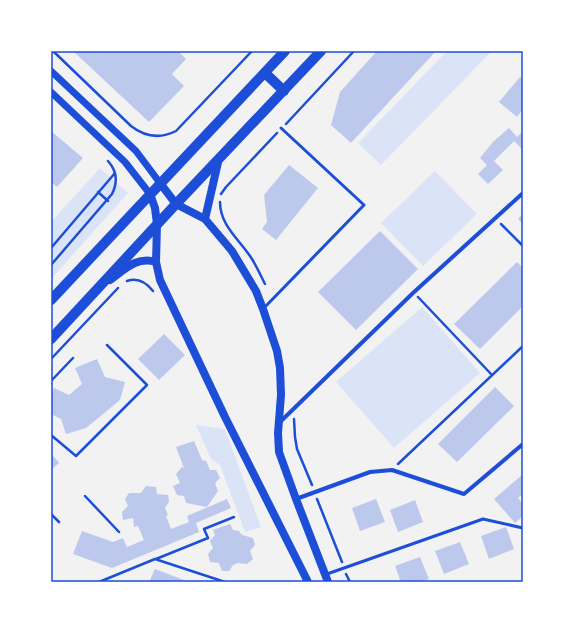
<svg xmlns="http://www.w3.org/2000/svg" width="574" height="633" viewBox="0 0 574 633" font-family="'Noto Sans',sans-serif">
	<rect width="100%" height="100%" fill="#f2f2f2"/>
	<path fill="#dbe4f7" d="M447,51H492L381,165L358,143Z
		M100,168L128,193L51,279V222Z
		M435,171L477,214L423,266L381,223Z
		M422,307L480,373L394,448L336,382Z
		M196,425L225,429L261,527L245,532L220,465L211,459Z"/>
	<path fill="#bdc9ec" d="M73,51H178L186,59L172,74L184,86L149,122Z
		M377,51H436L351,143L331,125L340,92Z
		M520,77L523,79V109L517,117L499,102Z
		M509,128L517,137L523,131V150L514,141L494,161L503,170L488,184L478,174L487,165L480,158L493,142Z
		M51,131L83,158L57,187L51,182Z
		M289,165L318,188L276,240L262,229L267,222L264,195Z
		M523,213V224L518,219Z
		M380,231L418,269L356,330L318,292Z
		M517,262L523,268V306L480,349L454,324Z
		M164,334L185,355L159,380L138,359Z
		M97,359L105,377L125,382L120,400L86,428L66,434L61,419L51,414V395L54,388L69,395L82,384L75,368Z
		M495,387L514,406L457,462L438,444Z
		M194,441L202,460L206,461L210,470H216L220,478L215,483L218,491L207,507L186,503L184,496L177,495L173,486L180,483L176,474L182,467L184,468L176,447Z
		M51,453L59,463L51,470Z
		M523,474V494L518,498L523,504V516L515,523L494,499Z
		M146,486L156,487L157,494L168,495L169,502L165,508L168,515L166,516L171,529L189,522L187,516L227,499L231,508L196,523L199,532L112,568L73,554L82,531L113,542L123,538L127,547L144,540L138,526L134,527L133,518L123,520L122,512L128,506L125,499L129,493H141Z
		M376,499L385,522L360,531L352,508Z
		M415,500L423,522L398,532L390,510Z
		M230,524L233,530L239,531L242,535L253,538L255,545L250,551L253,559L247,564L238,563L233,565L229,571H222L219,563L210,562L208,554L213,548L210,541L215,535L213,530Z
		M506,527L514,549L489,559L481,536Z
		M460,542L469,564L444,574L435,551Z
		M420,557L429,579L420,582H401L395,566Z
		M155,569L184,580L183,582H149Z"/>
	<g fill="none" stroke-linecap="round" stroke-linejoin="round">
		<path stroke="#1d4ed8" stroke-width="2.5" d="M53,51L131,126C145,137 160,139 176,131L252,51
			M286,124L354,51
			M98,192L108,201
			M221,194L226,187L277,133
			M220,202C220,226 240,240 252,259C257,267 261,276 265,284
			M501,224L523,246
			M51,248L115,173
			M51,265L112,194C118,182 117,171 108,161
			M127,281C138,277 146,282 153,291
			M418,297L492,375
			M51,359L118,288
			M51,381L73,358
			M294,419L295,437L297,449L312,485
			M51,435L76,456L147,385L107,345
			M398,464L523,346
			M85,496L119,532
			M317,499L342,562
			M51,514L59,522
			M156,559L208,538L204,529L234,517
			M346,574L350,582
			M99,582L155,559L225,582"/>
		<path stroke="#1d4ed8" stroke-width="3" d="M263,309L364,205L281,128
			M327,574L483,519L523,528"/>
		<path stroke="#1d4ed8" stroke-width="4" d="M279,423L413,293L523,193
			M296,499L370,472L392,470L464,494L523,444"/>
		<path stroke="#1d4ed8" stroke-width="7" d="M51,71L136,151L160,183
			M51,92L125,162L150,194"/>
		<path stroke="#1d4ed8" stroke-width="8" d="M160,183L176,204L205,219L232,251L256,291L263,309L277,351L280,368L281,395L278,433L279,452L296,499L328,582
			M150,194L155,208L157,224L156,262L160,280L225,417L308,582
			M205,219L219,158
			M110,280C125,269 137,256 156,262"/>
		<path stroke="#1d4ed8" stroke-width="10" d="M265,73L284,91
			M51,300L285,51
			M51,339L176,204L321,51"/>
	</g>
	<rect width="574" height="633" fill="none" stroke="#ffffff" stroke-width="104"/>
	<rect x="52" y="52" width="470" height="529" fill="none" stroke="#1d4ed8" stroke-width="1.5"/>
</svg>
